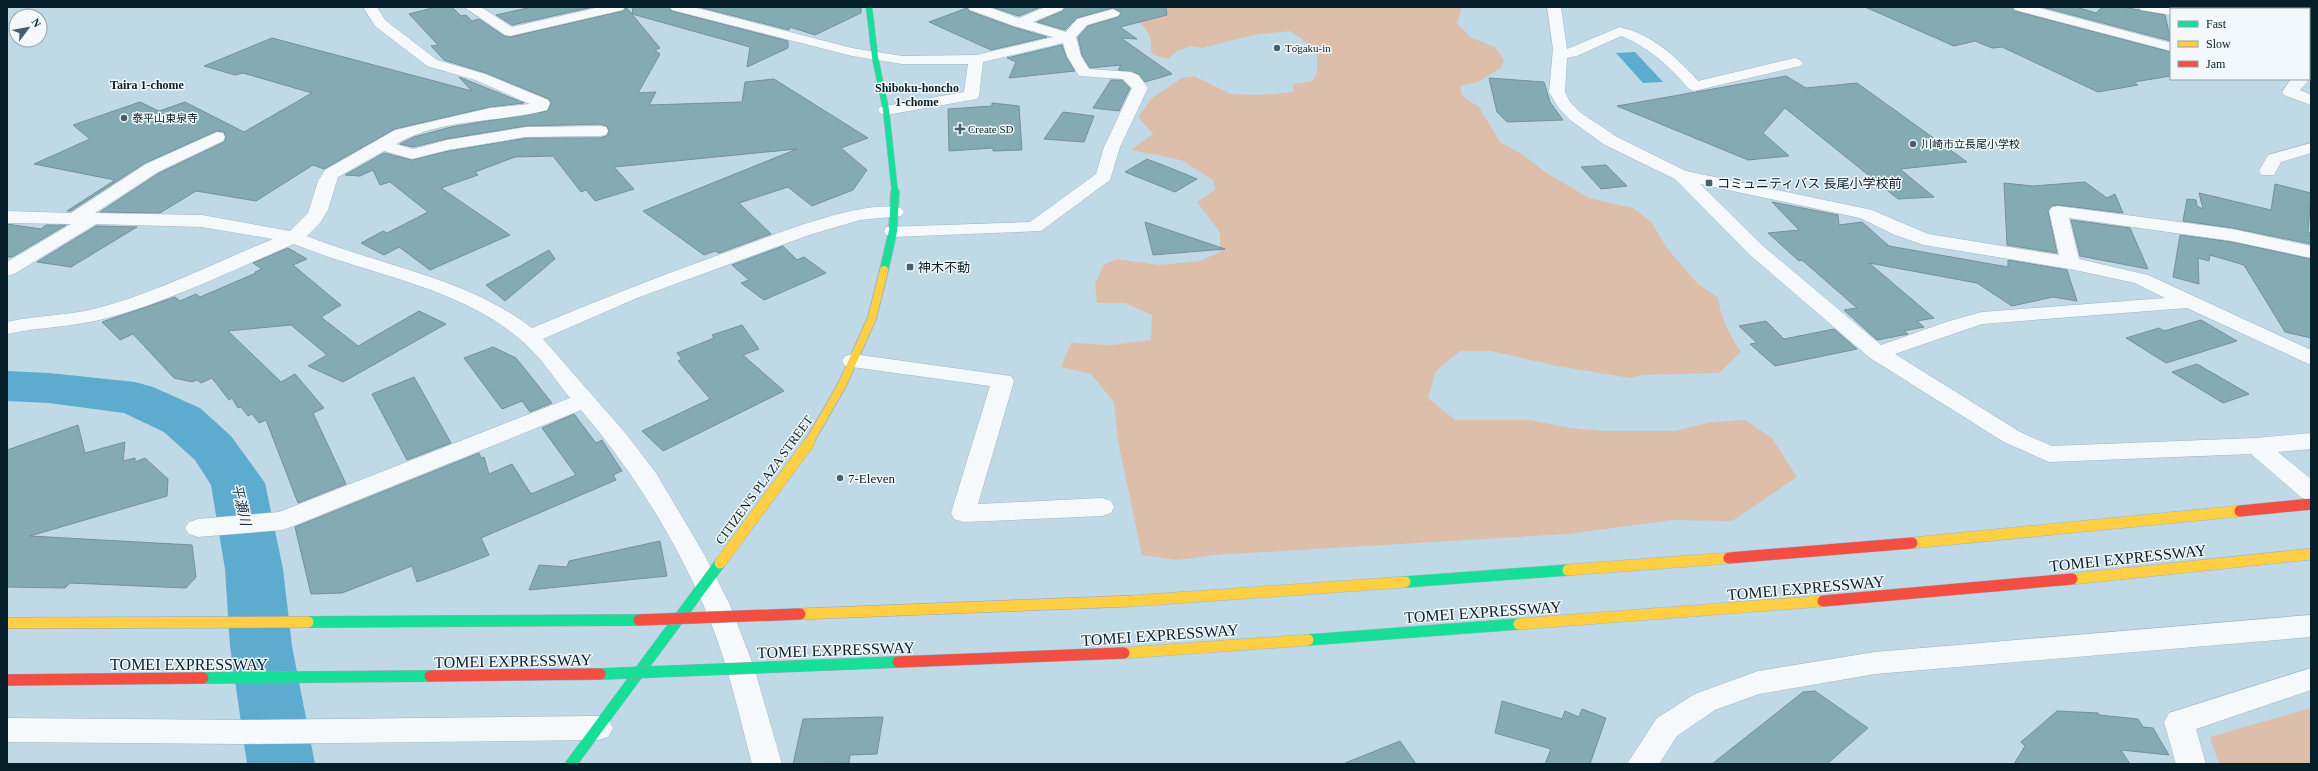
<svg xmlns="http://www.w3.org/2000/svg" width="2318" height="771" viewBox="0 0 2318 771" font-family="'Times New Roman','Noto Sans JP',serif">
	<rect width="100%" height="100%" fill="#c0d9e7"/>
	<path fill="#dcbeab" d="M1151,7H1462L1457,24L1472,38L1495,47L1504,60L1502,67L1478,82L1460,86L1462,96L1479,107L1500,142L1522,154L1545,172L1589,198L1633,208L1651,222L1666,247L1697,283L1718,298C1721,319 1729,334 1741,352L1719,373L1642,375L1630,378L1557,366L1491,351H1460L1436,371L1428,398L1455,420H1529L1570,428L1606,431H1675L1711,422L1745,420L1772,438L1797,477L1732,521L1672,520L1568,534L1214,555L1177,560L1142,555L1118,441L1114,402L1091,374L1061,367L1071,343L1111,345L1151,340L1152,315L1125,303H1097L1095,284L1103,265L1117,259L1159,265L1200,261L1220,252V232L1197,202L1215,190L1213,180L1181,160L1131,150L1153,134L1138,117L1152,98L1182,78L1194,76L1231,94L1261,95L1293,92V84L1313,81L1317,72V55L1301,38L1290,31L1253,35L1202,48L1191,46L1177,51L1168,59L1154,55L1151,52C1152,38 1149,29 1137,21Z
		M2311,708V764H2219L2210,737Z"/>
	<path fill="#5dabcf" d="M1635,52L1663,82L1643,83L1616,53Z"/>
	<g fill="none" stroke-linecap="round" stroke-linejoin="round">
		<path fill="#5dabcf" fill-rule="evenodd" d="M7,371L49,373L135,382L153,387L200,408L231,436L265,483L283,569L292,646L315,764H247L230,646L225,569L211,485L195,460L164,432L124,413L49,403L7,401Z"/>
	</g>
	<path fill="#84aab4" stroke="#769099" d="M436,7H452L461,16L466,15L472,21L479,19L504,36L510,37L623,11L626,7L660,48L655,50L660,54L638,93L656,92L649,105L742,102L745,82L774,79L868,138L841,148L867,170L853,190L812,206L788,187L739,203L771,234L719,253L715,251L704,255L643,211L797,149L614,167L634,189L595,201L586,190L581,192L553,156L515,157L475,172L478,175L441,188L510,235L430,270L399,247L384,255L361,243L383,231L387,233L428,212L390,182L380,185L373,170L360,176L345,175L384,153L412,160L448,151L526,138H600L606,136L609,132L607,126L600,124L526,126L447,139L413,147L400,144L414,137L451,127L547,111L551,104L549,99L486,73L444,60L431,46L438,45L409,14Z
		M532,7H593L512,25L496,15Z
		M633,7H669L672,11L788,41V48L747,67L750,47L632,14Z
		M699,7H861V13L815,35L790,27L789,30Z
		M992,7H1041L1019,16Z
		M1065,7H1166L1167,15L1120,27L1137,39L1121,38L1172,74L1145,82L1139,74L1118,70L1121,65L1090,68L1082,55L1078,37L1088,26L1118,17L1121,13L1113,8L1077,18L1065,30L1037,22L1063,11Z
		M1865,7H2012L2015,11L2171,52V76L2134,82L2138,85L2098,92L2002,47L1992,48L1975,41L1954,46Z
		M2042,7H2076L2096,13L2102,7H2123L2165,15L2171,41Z
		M967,8L969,11L1013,27L1047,37L991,50L929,22Z
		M272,38L472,91L459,77L524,103L490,107L395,129L324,169L313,165L256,201L196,191L160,213L100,212L159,173L224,142L226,138L224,132L217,131L145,163L71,211H67L115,180L34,164L90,139L73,125L140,102L159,111L185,102L244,132L312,93L243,73L235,75L204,66Z
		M1062,45L1066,57L1075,71L1009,78L1016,62L1007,58Z
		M1786,76L1806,88L1857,83L1967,162L1900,169L1934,197L1898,199L1785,108L1763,133L1789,156L1748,160L1617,106Z
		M1489,78L1544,82L1550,102L1563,120L1507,122L1497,112Z
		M1111,80H1122L1130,88L1119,111L1093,108Z
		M992,103L1019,106L1022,150L993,151V148L949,151L948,109L992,106Z
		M1063,112L1094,116L1084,142L1044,139Z
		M1147,159L1173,169L1197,179L1175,192L1125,172Z
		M1606,165L1627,186L1601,189L1581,167Z
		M2085,182L2107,198L2115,194L2123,213L2058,205L2052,206L2048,211L2057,253L2007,245L2004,183L2033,186Z
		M2275,184L2311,193L2308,232L2311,233V244L2232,228L2183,221L2187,199L2196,200L2197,206L2203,209L2199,193L2271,210Z
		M1772,202L1838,215L1839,225L1862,222L1889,246L2008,267V260L2067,270L2077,301L2053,297L2012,306L1977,283L1869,263L1934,318L1917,321L1924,327L1904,331L1908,334L1877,340L1844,310L1857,308L1802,260L1799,261L1768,233L1799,230Z
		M2071,220L2130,228L2148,269L2080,256Z
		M1145,222L1225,249L1153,255Z
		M7,224L41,229L46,225H66L12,257H7Z
		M96,226L137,227L71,267L37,262Z
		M2180,235L2232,242L2311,259V338L2285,332L2244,265L2210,255L2209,261L2198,258L2199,284L2173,277Z
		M783,246L797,260L804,257L826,273L764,300L741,283L749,280L732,265Z
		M288,248L307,259L293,265L341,305L321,317L358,346L419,311L446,324L343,382L308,366L327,355L291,325L228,331L281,382L295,374L324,408L313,413L346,484L298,503L266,420L259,423L252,414L248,416L241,407L238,408L232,398L229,400L212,378L201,383L197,380L192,382L174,378L133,334L120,340L102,322L175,297L180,301L196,294L200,297L256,273L255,272L262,269L253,263Z
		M549,250L555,259L505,301L486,285Z
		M2201,320L2237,341L2166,363L2126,338L2159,328L2164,331Z
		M1766,321L1784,339L1834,329L1857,349L1775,366L1750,344L1757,343L1739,326Z
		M742,325L759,349L743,355L784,391L663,451L642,431L710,399L678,361L682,359L677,353L714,338L712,335Z
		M493,347L516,358L552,403L530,412L522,401L502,409L464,358Z
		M2197,364L2249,394L2223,403L2172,372Z
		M414,377L451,443L407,460L372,394Z
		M574,414L596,443L602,440L622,471L613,475L616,480L481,538L489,555L453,569L417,582L412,566L342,593L311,594L295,527L479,453L481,458L484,457L489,474L512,464L531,494L576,475L542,428Z
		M78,425L85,453L125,442L123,461L135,458V462L145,458L168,479L167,496L30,536L192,545L196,577L186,588L70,583L65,588L7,587V450Z
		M660,541L667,576L529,590L539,565L567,567L569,561Z
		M1815,691L1868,728L1827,764H1712L1803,692Z
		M1502,701L1562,719L1565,711L1579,717L1582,709L1606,718L1590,764H1545L1551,749L1495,733Z
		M2057,711L2098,713L2099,715L2138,719L2143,727L2153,728L2169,755L2121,750L2130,764H2014L2025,746L2021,742Z
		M883,717L877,754L850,755L849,763L793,764L803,719Z
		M1400,741L1416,764H1345V763Z"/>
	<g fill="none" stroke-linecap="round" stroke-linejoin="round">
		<g stroke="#a0b6c3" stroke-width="1">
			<path id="street" d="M363,7H377L385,20L437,60L485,74L548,100L550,103L547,110C498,123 441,118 396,144L413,149L447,140L526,127L600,126L606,127L608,131L606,135L600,136L526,137L448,150L412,159L384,151L338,177L328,210L320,223L307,236C382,266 467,278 532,328C601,299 670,272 741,247C778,233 864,199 901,208L904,212L901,216L860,220L809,235L637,298L543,339L627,435L656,473L704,554L730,605L754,667L782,764H752C738,711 726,655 703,604C672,534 631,469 581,410L291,527L282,530L198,537L189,534L185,528L189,522L198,519L279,512L570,398C555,379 540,356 521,340C458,286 369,275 294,244C232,270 171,301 107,318C74,327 40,327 7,334V322C36,315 66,316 94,309C156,293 214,263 273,239L202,227L96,224L14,274L7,276V262L71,224L7,223V211L71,213L146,164L217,132L223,133L225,137L223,141L158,172L95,213L202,215L290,231L308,213L318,181L325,170L395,130L490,108L530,104L475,80L427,66L375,26Z
				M464,7H481L512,27L600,7H625L623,10L510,36L505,35Z
				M670,7H693L852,48L902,56L976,55L1053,37L1014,26L970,10L968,7H988L1019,18L1045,7H1064L1062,10L1033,22L1066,32L1077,19L1113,9L1120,13L1118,16L1087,25L1076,37L1081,56L1089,69L1131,72L1138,75L1148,88L1120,147L1110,180L1041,231L893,237L886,235L884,231L886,227L1030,222L1096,174L1104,147L1132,88L1123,79L1079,76L1067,56L1063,43L983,62L979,96L977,99L886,115L880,113L878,110L880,107L964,92L968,64H902L852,56L672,10Z
				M1547,7H1561L1567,49L1620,27C1652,35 1676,56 1698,81L1795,58L1800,60L1803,63L1800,66L1694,91L1689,89C1669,66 1649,47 1621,36L1577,56L1567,58L1565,92L1570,102L1581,113L1617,137L1686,171L1872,210L1928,234L2059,255L2049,211L2052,207L2058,206L2232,229L2311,246V258L2232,241L2069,218L2079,259L2148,275L2311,350V365L2187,308L1982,324L1895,354L2020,432L2052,446L2256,438L2311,433V449L2278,452L2311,479V500L2302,498L2251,454L2049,462L2004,442L1870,358L1749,254L1675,179L1605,145L1570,120L1558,107L1549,92L1553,49ZM1700,184L1860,218L1895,235L1924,245L2070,269L2135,283L2165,298L1982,312L1949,321L1881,345L1763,246Z
				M2013,7H2036L2171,43V51L2015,10Z
				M2139,7H2172L2177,9H2171V15L2141,10Z
				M2240,7H2255L2256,9H2241Z
				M2309,25H2311V33H2309Z
				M2291,79H2307L2308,81L2300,90L2311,95V105L2284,95L2282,92Z
				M2311,143V153L2281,162L2274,175H2262L2259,171L2268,155Z
				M853,354L1011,376L1014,381L978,504L1102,498L1111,501L1114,507L1111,513L1102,516L963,522L954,519L951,513L990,386L845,366L842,361L845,356Z
				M2311,615V637L1875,674L1759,694L1715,710L1677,736L1659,764H1627L1657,718L1695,694L1758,671L1875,652Z
				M2311,668V690L2196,729L2206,764H2176L2164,722L2169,713Z
				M598,716L608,719L613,728L608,737L598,740L243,744L7,742V718L243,720Z"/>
		</g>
		<g stroke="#a0b6c3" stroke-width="7">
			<path id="fast-far2" d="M869,7L875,57L886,110L895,193"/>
		</g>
		<g stroke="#a0b6c3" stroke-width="10">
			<path id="fast-far1" d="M884,270L893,231L895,192"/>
		</g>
		<g stroke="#a0b6c3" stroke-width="12">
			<path id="fast" d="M1405,582L1568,570
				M1308,640L1519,624
				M571,764L720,563"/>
		</g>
		<g stroke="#a0b6c3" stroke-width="10">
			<path id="slow-far1" d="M808,444L842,385L872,318L884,270"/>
		</g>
		<g stroke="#a0b6c3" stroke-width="12">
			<path id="slow" d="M1912,543L2240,511
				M720,563L809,443
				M1568,570L1729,558
				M2072,579L2311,554
				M1132,601L1405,582
				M1519,624L1823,601
				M1124,653L1308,640"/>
		</g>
		<g stroke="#a0b6c3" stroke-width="12">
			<path id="jam" d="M2240,511L2311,504
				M1729,558L1912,543
				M1823,601L2072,579"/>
		</g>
		<use href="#street" fill="#f6f9fb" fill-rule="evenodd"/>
		<use href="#fast-far2" stroke="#16e098" stroke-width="6"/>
		<use href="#fast-far1" stroke="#16e098" stroke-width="8"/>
		<use href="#fast" stroke="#16e098" stroke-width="11"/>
		<use href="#slow-far1" stroke="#ffcf43" stroke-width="8"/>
		<use href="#slow" stroke="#ffcf43" stroke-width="11"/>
		<use href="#jam" stroke="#f24e42" stroke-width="11"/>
		<g stroke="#98a1b7" stroke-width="12" stroke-linecap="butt">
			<path id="fast-bridge" d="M308,622L639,620
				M600,674L898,662
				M203,678L430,676"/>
		</g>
		<g stroke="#98a1b7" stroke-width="12" stroke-linecap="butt">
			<path id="slow-bridge" d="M800,614L1132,601
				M7,623L308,622"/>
		</g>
		<g stroke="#98a1b7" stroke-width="12" stroke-linecap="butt">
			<path id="jam-bridge" d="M639,620L800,614
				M898,662L1124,653
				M430,676L600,674
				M7,680L203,678"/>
		</g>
		<use href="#fast-bridge" stroke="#16e098" stroke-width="11"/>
		<use href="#slow-bridge" stroke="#ffcf43" stroke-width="11"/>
		<use href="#jam-bridge" stroke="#f24e42" stroke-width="11"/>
	</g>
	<g fill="#465f6c" stroke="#f2f8fb" stroke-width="1.5">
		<circle cx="1277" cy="48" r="4"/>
		<circle cx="124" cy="118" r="4"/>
		<path d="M958 123h4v4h4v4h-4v4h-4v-4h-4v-4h4z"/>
		<circle cx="1913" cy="144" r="4"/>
		<rect x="1705" y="179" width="8" height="8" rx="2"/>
		<rect x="906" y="263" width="8" height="8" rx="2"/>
		<circle cx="840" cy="478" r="4"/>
	</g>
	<g text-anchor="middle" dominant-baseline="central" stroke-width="3" stroke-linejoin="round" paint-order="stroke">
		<g font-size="11" fill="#051e29" stroke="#f2f8fb" text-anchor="start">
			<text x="1285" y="48">Tо̄gaku-in</text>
			<text x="132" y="118">泰平山東泉寺</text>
			<text x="968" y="129">Create SD</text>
			<text x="1921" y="144">川崎市立長尾小学校</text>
		</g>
		<g font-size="12" font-weight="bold" fill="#051e29" stroke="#f2f8fb">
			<text x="147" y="85">Taira 1-chome</text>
			<text x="917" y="88">Shiboku-honcho<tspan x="917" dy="14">1-chome</tspan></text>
		</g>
		<g font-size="13" fill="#051e29" stroke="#f2f8fb" text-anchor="start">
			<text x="1717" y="183">コミュニティバス 長尾小学校前</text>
			<text x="918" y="267">神木不動</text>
			<text x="848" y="478">7-Eleven</text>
		</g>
		<g font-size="13" fill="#051e29" stroke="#f2f8fb">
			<text transform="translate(764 480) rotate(-54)">CITIZEN'S PLAZA STREET</text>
		</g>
		<g font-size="14" font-style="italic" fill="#1e333f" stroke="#f2f8fb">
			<text transform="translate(241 505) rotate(77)">平瀬川</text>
		</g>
		<g font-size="16" fill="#051e29" stroke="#f2f8fb">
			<text transform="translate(2128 558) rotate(-6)">TOMEI EXPRESSWAY</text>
			<text transform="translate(1806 588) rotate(-5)">TOMEI EXPRESSWAY</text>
			<text transform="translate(1483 612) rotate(-4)">TOMEI EXPRESSWAY</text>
			<text transform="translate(1160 635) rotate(-4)">TOMEI EXPRESSWAY</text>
			<text transform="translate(836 650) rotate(-2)">TOMEI EXPRESSWAY</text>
			<text transform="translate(513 661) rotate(-1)">TOMEI EXPRESSWAY</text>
			<text x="189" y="664">TOMEI EXPRESSWAY</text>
		</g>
	</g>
	<rect width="2318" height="771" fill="none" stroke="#051e29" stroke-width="16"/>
	<rect x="2170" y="8" width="140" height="72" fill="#f2f8fb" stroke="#93a1a7"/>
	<rect x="2178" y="21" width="20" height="6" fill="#16e098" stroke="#93a1a7"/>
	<text x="2206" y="28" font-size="12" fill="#051e29">Fast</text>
	<rect x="2178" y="41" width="20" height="6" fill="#ffcf43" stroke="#93a1a7"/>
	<text x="2206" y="48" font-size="12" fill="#051e29">Slow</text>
	<rect x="2178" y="61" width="20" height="6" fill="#f24e42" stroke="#93a1a7"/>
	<text x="2206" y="68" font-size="12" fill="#051e29">Jam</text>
	<g transform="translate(28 28) rotate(58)"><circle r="19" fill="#f2f8fb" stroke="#93a1a7"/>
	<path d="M0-3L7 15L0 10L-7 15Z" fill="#465f6c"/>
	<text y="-6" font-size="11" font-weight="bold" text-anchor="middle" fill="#051e29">N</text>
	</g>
</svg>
